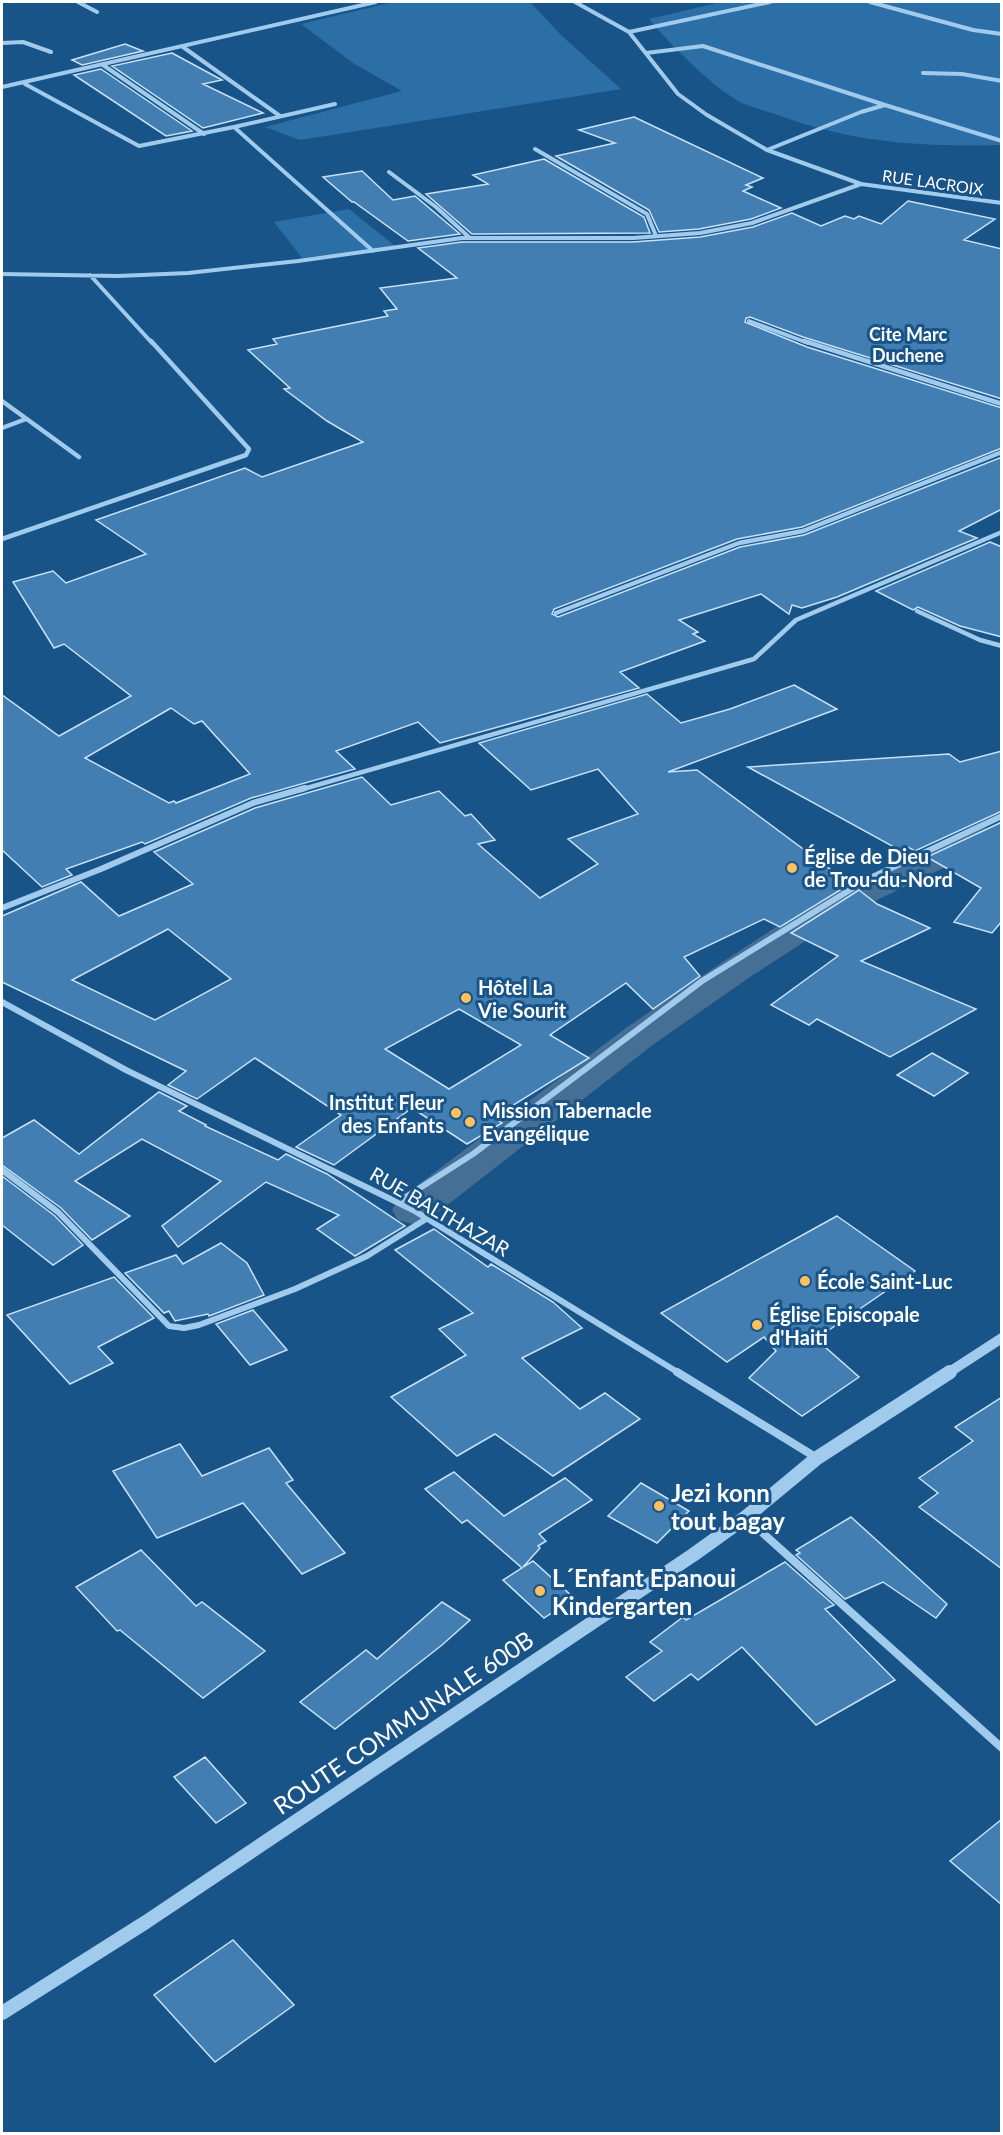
<svg xmlns="http://www.w3.org/2000/svg" width="1003" height="2135" viewBox="0 0 1003 2135" font-family="Lato,sans-serif">
	<rect width="100%" height="100%" fill="#195488"/>
	<path fill="#2c6ea6" d="M393,2H530L561,35L621,89L300,140L265,127L402,91L353,63L301,24Z
		M721,2H1001V145C922,147 853,143 778,115C764,110 747,107 735,99C705,80 672,46 649,19Z
		M349,209L395,246L302,258L274,222Z"/>
	<g fill="none" stroke-linecap="round" stroke-linejoin="round">
		<path fill="#456f95" fill-rule="evenodd" d="M981,827L993,830L998,837L993,844L844,916L750,977L654,1044L428,1220L413,1224L398,1220L392,1210L398,1200L626,1028L724,961L818,900L969,830Z"/>
	</g>
	<path fill="#427eb1" stroke="#c7e2f9" stroke-width="1.5" fill-rule="evenodd" d="M125,44L143,51L82,65L72,60Z
		M172,53L222,80L203,84L263,113L203,128L112,66Z
		M101,69L192,131L166,136L74,75Z
		M634,117L763,178L746,185L752,187L743,191L781,208L751,219L699,229L659,232L649,210L556,156L615,143L579,130Z
		M544,159L644,217L650,233L472,234L426,194L488,184L473,175Z
		M362,171L393,200L415,196L460,234L408,241L354,202H352L323,177Z
		M908,201L995,219L964,240L1002,249V399L803,337L750,317L746,318L745,322L807,347L1002,408V448L802,527L737,539L554,609L552,614L558,617L740,547L804,535L1002,457V509L959,531L977,538L837,597L802,608L792,605L789,614L761,594L679,620L698,632L693,634L705,641L620,672L639,688L440,743L418,722L336,751L355,769L251,798L145,844L142,842L66,869L72,875L42,887L2,850V695L59,736L131,696L64,644L54,648L13,582L53,571L66,583L146,554L96,520L245,468L262,477L363,442L327,421L284,389L290,388L248,350L277,344L273,339L388,316L384,311L397,309L380,288L457,278L418,248L462,242H633L700,237L753,227L792,213L821,226L845,216L854,219L859,216L881,224ZM171,708L194,724L202,721L250,774L176,803L174,801L169,803L85,758Z
		M990,542L1002,547V637L960,626L918,607L913,610L876,591Z
		M794,685L837,709L668,772L697,770L850,884L780,927L764,919L684,957L700,976L653,1009L626,983L550,1035L589,1058L494,1117L502,1123L467,1144L412,1108L334,1165L296,1147L341,1115L255,1058L197,1099L168,1085L186,1071L2,982V916L81,882L119,916L193,884L154,852L255,808L362,777L391,805L439,791L465,816L471,814L495,840L478,844L540,898L598,864L568,839L638,814L598,769L531,790L479,743L647,694L681,723L730,709ZM168,929L231,979L155,1020L72,980ZM459,1009L521,1045L449,1089L385,1049Z
		M1002,751V811L915,851L908,847L901,851L748,767L949,754L960,762Z
		M1002,822V921L992,933L954,922L981,888L927,857Z
		M859,890L877,904L930,928L861,961L976,1009L890,1057L817,1019L809,1025L771,1005L838,956L791,933Z
		M932,1053L968,1073L934,1096L897,1075Z
		M159,1092L187,1106L179,1111L206,1125L205,1126L278,1160L286,1154L327,1174L405,1226L355,1256L317,1229L339,1215L266,1182L178,1247L162,1226L221,1181L142,1139L75,1181L130,1216L92,1240L61,1208L2,1165V1138L34,1120L79,1154Z
		M2,1176L55,1216L83,1245L53,1265L2,1225Z
		M837,1216L915,1271L816,1339L859,1377L802,1416L749,1378L776,1351L764,1337L727,1362L661,1313Z
		M434,1229L488,1267L491,1264L553,1302L582,1328L522,1358L580,1409L605,1393L640,1419L553,1476L495,1434L457,1456L391,1397L466,1355L439,1329L473,1313L395,1250Z
		M221,1243L247,1263L264,1295L209,1316L208,1314L175,1321L169,1311L164,1313L125,1273L176,1255L183,1264Z
		M114,1277L154,1318L98,1347L113,1363L70,1384L7,1315Z
		M253,1310L287,1350L250,1365L216,1324Z
		M1002,1397V1569L919,1507L938,1493L919,1478L973,1441L955,1427Z
		M180,1444L202,1476L269,1448L293,1480L286,1483L345,1553L302,1574L243,1503L157,1538L113,1471Z
		M454,1472L504,1516L565,1478L592,1500L539,1534L546,1541L538,1546L540,1548L523,1567L533,1561L574,1598L544,1618L503,1580L522,1568L467,1520L462,1523L425,1489Z
		M641,1483L689,1511L657,1543L608,1516Z
		M851,1517L947,1604L936,1618L883,1582L845,1599L796,1555L800,1553L796,1550Z
		M141,1550L196,1606L202,1602L265,1651L203,1698L120,1630L117,1631L76,1587Z
		M785,1562L834,1605L825,1609L895,1680L816,1725L742,1647L698,1680L691,1674L654,1701L626,1677L662,1651L650,1642L683,1617L686,1620Z
		M442,1602L470,1620L442,1645L335,1729L300,1702L366,1650L377,1659Z
		M205,1757L246,1803L216,1823L174,1777Z
		M1002,1819V1905L950,1861Z
		M233,1940L294,2005L215,2062L154,1995Z"/>
	<g fill="none" stroke-linecap="round" stroke-linejoin="round">
		<path stroke="#a1cbed" stroke-width="4" d="M78,2L97,12
			M575,2L629,32L678,94L707,115L767,150L861,184L1002,203
			M870,2L973,30L1002,34
			M629,32L770,2
			M2,43L23,42L51,52
			M183,47L280,116
			M646,53L703,46L885,105
			M103,65L204,134
			M923,73L962,74L1002,81
			M25,84L139,146L234,127
			M2,87L376,2
			M335,104L234,127L373,251
			M535,149L647,214L656,236
			M767,150L861,112L885,105L1002,141
			M389,172L436,207L470,238
			M2,274L118,276L188,273L298,261L462,238H633L700,233L752,223L861,184
			M90,275L152,343
			M749,321L808,343"/>
		<path stroke="#a1cbed" stroke-width="4.5" d="M804,341L1002,404
			M2,401L79,457
			M2,428L26,419
			M2,539L246,455L249,449L151,341
			M917,611L980,640L1002,646
			M556,613L739,543L803,531L1002,452
			M300,790L754,659L796,620L1002,532"/>
		<path stroke="#a1cbed" stroke-width="6" d="M2,908L101,869L253,803L305,788
			M2,1002L126,1070L413,1210L679,1373
			M2,1170L58,1212L169,1326L184,1328L199,1325L295,1289L367,1256L426,1219
			M398,1202L473,1154L702,981L866,880L1002,816"/>
		<path stroke="#a1cbed" stroke-width="8" d="M677,1372L817,1458
			M746,1518L1002,1748"/>
		<path stroke="#a1cbed" stroke-width="10" d="M948,1373L1002,1338"/>
		<path stroke="#a1cbed" stroke-width="14" d="M2,2013L146,1922L693,1555L746,1517L817,1458L950,1372"/>
	</g>
	<g fill="#ffc15d" stroke="#195488" stroke-width="2">
		<circle cx="792" cy="868" r="6"/>
		<circle cx="466" cy="998" r="6"/>
		<circle cx="456" cy="1113" r="6"/>
		<circle cx="470" cy="1122" r="6"/>
		<circle cx="805" cy="1281" r="6"/>
		<circle cx="757" cy="1325" r="6"/>
		<circle cx="659" cy="1506" r="6"/>
		<circle cx="540" cy="1591" r="6"/>
	</g>
	<g text-anchor="middle" dominant-baseline="central" stroke-width="6" stroke-linejoin="round" paint-order="stroke">
		<g font-size="16" fill="#fff" stroke="#195488">
			<text transform="translate(933 182) rotate(8)">RUE LACROIX</text>
		</g>
		<g font-size="18" font-weight="bold" fill="#fff" stroke="#195488">
			<text x="908" y="334">Cite Marc<tspan x="908" dy="21">Duchene</tspan></text>
		</g>
		<g font-size="20" font-weight="bold" fill="#fff" stroke="#195488" text-anchor="start">
			<text x="804" y="856">Église de Dieu<tspan x="804" dy="23">de Trou-du-Nord</tspan></text>
			<text x="478" y="987">Hôtel La<tspan x="478" dy="23">Vie Sourit</tspan></text>
			<text x="444" y="1102" text-anchor="end">Institut Fleur<tspan x="444" dy="23">des Enfants</tspan></text>
			<text x="482" y="1110">Mission Tabernacle<tspan x="482" dy="23">Evangélique</tspan></text>
			<text x="817" y="1281">École Saint-Luc</text>
			<text x="769" y="1314">Église Episcopale<tspan x="769" dy="23">d'Haiti</tspan></text>
		</g>
		<g font-size="20" fill="#fff" stroke="#195488">
			<text transform="translate(440 1211) rotate(30)">RUE BALTHAZAR</text>
		</g>
		<g font-size="24" font-weight="bold" fill="#fff" stroke="#195488" text-anchor="start">
			<text x="671" y="1492">Jezi konn<tspan x="671" dy="28">tout bagay</tspan></text>
			<text x="552" y="1577">L´Enfant Epanoui<tspan x="552" dy="28">Kindergarten</tspan></text>
		</g>
		<g font-size="24" fill="#fff" stroke="#195488">
			<text transform="translate(403 1722) rotate(-34)">ROUTE COMMUNALE 600B</text>
		</g>
	</g>
	<rect width="1003" height="2135" fill="none" stroke="#ffffff" stroke-width="6"/>
</svg>
